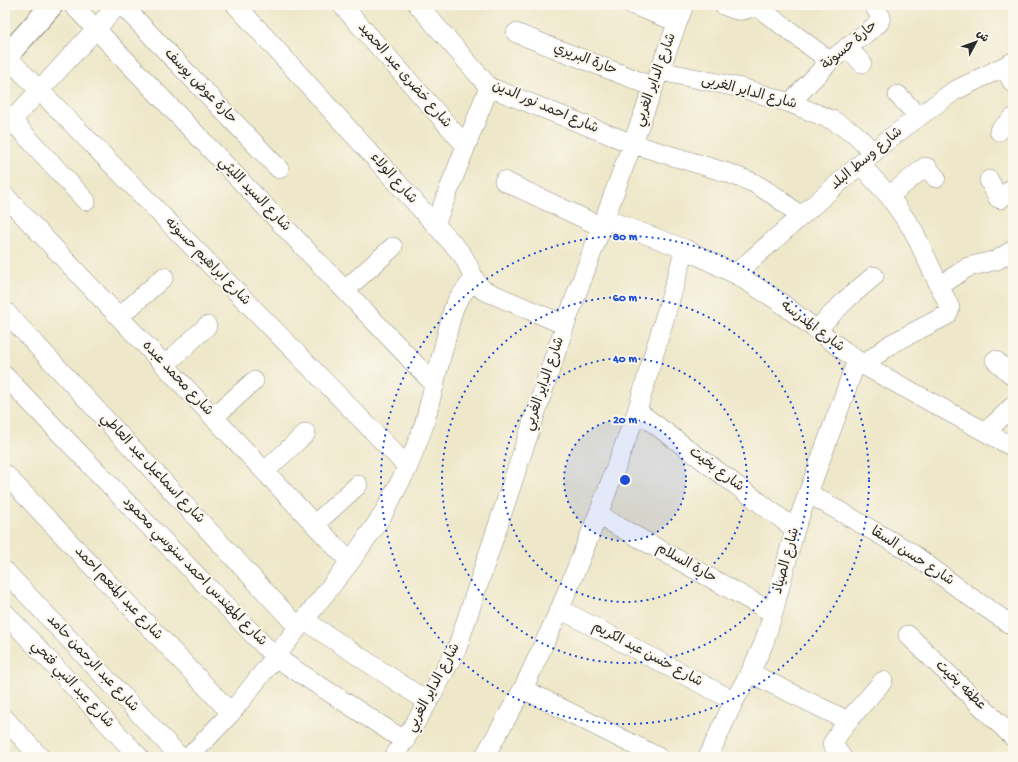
<svg xmlns="http://www.w3.org/2000/svg" width="1018" height="762" viewBox="0 0 1018 762" font-family="'Gochi Hand','Playpen Sans Arabic',sans-serif">
	<rect width="100%" height="100%" fill="#fbf7ec"/>
	<filter id="ink" filterUnits="userSpaceOnUse"><feTurbulence type="fractalNoise" baseFrequency=".025" numOctaves="2"/><feDisplacementMap in="SourceGraphic" scale="8" xChannelSelector="R" yChannelSelector="G"/><feConvolveMatrix kernelMatrix="1 2 1 2 8 2 1 2 1" color-interpolation-filters="sRGB"/></filter>
	<filter id="wash" filterUnits="userSpaceOnUse"><feTurbulence type="fractalNoise" baseFrequency=".012" numOctaves="4" result="noise"/><feDisplacementMap in="SourceGraphic" scale="16" xChannelSelector="R" yChannelSelector="G"/><feGaussianBlur stdDeviation="0.9" result="paint"/><feColorMatrix in="noise" values="0 0 0 0 0 0 0 0 0 0 0 0 0 0 0 0 0 1.4 0 .05"/><feComposite in="paint" operator="in"/></filter>
	<g filter="url(#wash)">
		<rect width="100%" height="100%" fill="#eee7c9"/>
	</g>
	<g filter="url(#ink)">
		<g fill="none" stroke-linecap="round" stroke-linejoin="round">
			<g stroke="#8c897a" stroke-width="20">
				<path id="street" d="M73,5L435,385
					M122,5L279,169
					M236,5L461,253C471,266 470,279 483,290L565,325
					M342,5L466,146
					M418,5L489,87L633,144L728,173L754,183L778,198L800,216
					M633,5L677,22
					M723,5C737,10 741,14 754,5
					M755,5L830,61
					M516,33L654,87
					M847,47L862,63
					M6,56L408,467
					M1004,67L1013,83
					M660,71L742,88L790,103L832,120L854,133L873,152
					M898,95L919,117
					M790,103L830,61L879,23L881,17L876,9L879,5
					M5,113L86,201
					M5,128L118,5
					M999,131L1013,118
					M860,164L889,196L913,230L950,308L947,315L891,344L863,365
					M989,180L998,198L1000,199L1013,188
					M504,181L602,227
					M5,196L350,562
					M889,196L925,167L928,168L936,178
					M605,219L685,249L735,274L777,300L863,365L1013,447
					M435,225L489,87
					M735,274L890,138L954,91L1013,62
					M940,286L968,267L997,260L1013,250
					M345,290L393,247
					M5,311L298,627
					M119,317L164,277
					M816,330L848,298L874,276
					M995,360L1013,376
					M165,365L207,326
					M5,376L275,657L405,741
					M637,411L795,529
					M214,417L254,381
					M987,431L1013,406
					M265,471L306,433
					M5,474L231,713
					M808,493L910,552L969,596L1013,626
					M598,515L773,613
					M315,524L358,485
					M5,571L180,757
					M560,609L734,701
					M5,613L139,757
					M304,620L428,702
					M908,635L1013,737
					M750,673L844,719L846,723L832,744L842,757
					M523,689L658,757
					M5,719L40,757
					M846,723L883,681
					M189,757L231,713L350,562L382,516L408,467L424,425L453,310L458,299L473,280
					M394,757L428,702L457,648L565,325L684,5
					M484,757L523,689L560,609L598,515L637,411L685,249
					M708,757L734,701L750,673L764,643L773,613L795,529L857,360"/>
			</g>
			<g stroke="#8c897a" stroke-width="24">
				<path id="highway" d="M5,58L52,5"/>
			</g>
			<use href="#street" stroke="#fff" stroke-width="19"/>
			<use href="#highway" stroke="#fff" stroke-width="22"/>
		</g>
	</g>
	<circle cx="625" cy="480" r="61" fill="#1d4ed8" fill-opacity=".12"/>
	<g fill="none" stroke="#1d4ed8" stroke-width="2" stroke-dasharray="2 4">
		<circle cx="625" cy="480" r="61"/>
		<circle cx="625" cy="480" r="122"/>
		<circle cx="625" cy="480" r="183"/>
		<circle cx="625" cy="480" r="244"/>
	</g>
	<g text-anchor="middle" dominant-baseline="central" stroke-width="4" stroke-linejoin="round" paint-order="stroke">
		<g font-size="14" fill="#2b2b2b" stroke="#fbf7ec">
			<text transform="translate(850 46) rotate(-40)">حارة حسونة</text>
			<text transform="translate(585 60) rotate(21)">حارة البريري</text>
			<text transform="translate(404 76) rotate(49)">شارع خضرى عبد الحميد</text>
			<text transform="translate(656 80) rotate(-70)">شارع الداير الغربي</text>
			<text transform="translate(200 87) rotate(46)">حارة عوض يوسف</text>
			<text transform="translate(749 93) rotate(15)">شارع الداير الغربى</text>
			<text transform="translate(545 108) rotate(23)">شارع احمد نور الدين</text>
			<text transform="translate(867 159) rotate(-40)">شارع وسط البلد</text>
			<text transform="translate(393 179) rotate(48)">شارع الولاء</text>
			<text transform="translate(254 195) rotate(46)">شارع السيد الليثي</text>
			<text transform="translate(207 262) rotate(46)">شارع ابراهيم حسونه</text>
			<text transform="translate(812 327) rotate(37)">شارع المدرسه</text>
			<text transform="translate(177 379) rotate(47)">شارع محمد عبده</text>
			<text transform="translate(545 384) rotate(-71)">شارع الداير الغربي</text>
			<text transform="translate(152 469) rotate(47)">شارع اسماعيل عبد العاطي</text>
			<text transform="translate(716 470) rotate(37)">شارع بخيت</text>
			<text transform="translate(912 557) rotate(33)">شارع حسن السقا</text>
			<text transform="translate(787 561) rotate(-75)">شارع الصياد</text>
			<text transform="translate(686 564) rotate(29)">حارة السلام</text>
			<text transform="translate(194 572) rotate(46)">شارع المهندس احمد سنوسي محمود</text>
			<text transform="translate(118 594) rotate(47)">شارع عبد المنعم احمد</text>
			<text transform="translate(647 655) rotate(28)">شارع حسن عبد الكريم</text>
			<text transform="translate(92 664) rotate(47)">شارع عبد الرحمن حامد</text>
			<text transform="translate(72 685) rotate(47)">شارع عبد النبي فتحي</text>
			<text transform="translate(960 686) rotate(44)">عطفه بخيت</text>
			<text transform="translate(434 688) rotate(-62)">شارع الداير الغربي</text>
		</g>
	</g>
	<circle cx="625" cy="480" r="6" fill="#1d4ed8" stroke="#fbf7ec" stroke-width="2"/>
	<g font-size="12" text-anchor="middle" font-weight="bold" fill="#1d4ed8" stroke="#fbf7ec" stroke-width="4" stroke-linejoin="round" paint-order="stroke">
		<text x="625" y="240">80 m</text>
		<text x="625" y="301">60 m</text>
		<text x="625" y="362">40 m</text>
		<text x="625" y="423">20 m</text>
	</g>
	<rect width="1018" height="762" fill="none" stroke="#fbf7ec" stroke-width="20"/>
	<g transform="translate(976 42) rotate(49)" stroke="#fbf7ec" stroke-width="3" paint-order="stroke">
	<path d="M0-3L7 15L0 10L-7 15Z" fill="#2b2b2b"/>
	<text y="-6" font-size="11" font-weight="bold" text-anchor="middle" fill="#2b2b2b">ش</text>
	</g>
</svg>
